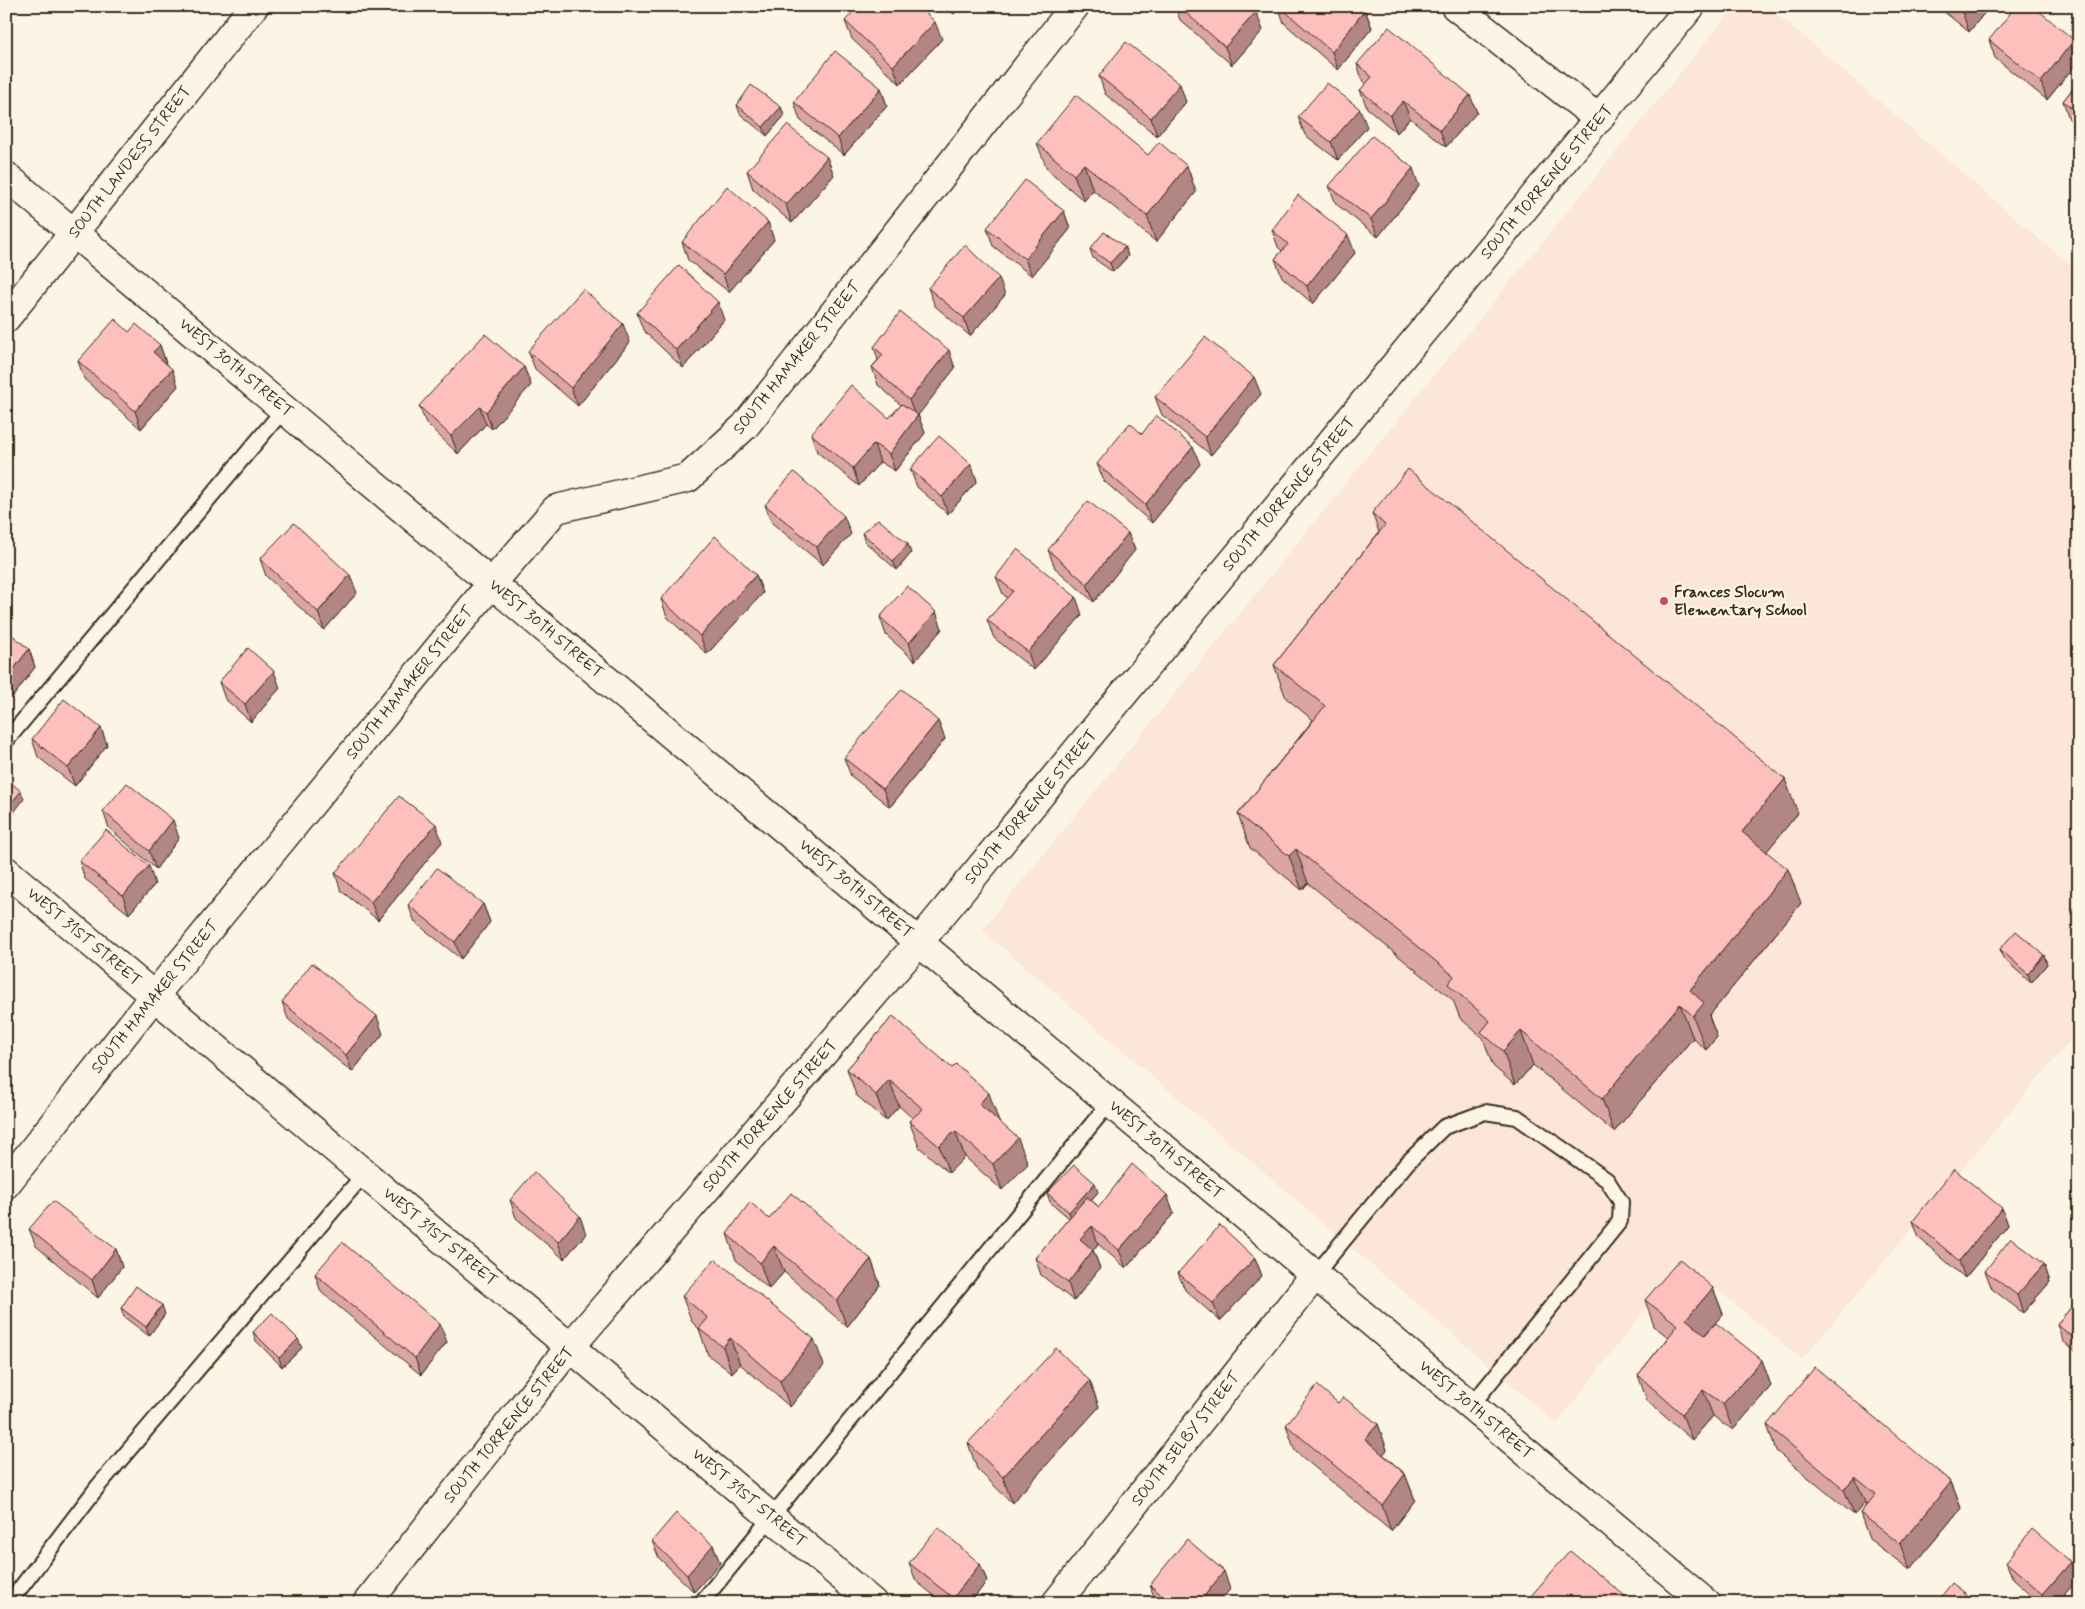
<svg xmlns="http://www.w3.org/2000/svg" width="2085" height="1609" viewBox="0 0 2085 1609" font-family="Mynerve,sans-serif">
	<rect width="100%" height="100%" fill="#fcf5e5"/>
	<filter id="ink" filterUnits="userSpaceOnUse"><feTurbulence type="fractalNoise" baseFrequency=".02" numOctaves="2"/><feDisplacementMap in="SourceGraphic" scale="10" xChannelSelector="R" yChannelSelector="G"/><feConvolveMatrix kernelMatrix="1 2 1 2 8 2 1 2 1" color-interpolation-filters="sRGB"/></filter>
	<g filter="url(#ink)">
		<path fill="#fce5d9" d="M1735,6H1768L2079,273V1030L1802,1359L1682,1261L1557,1424L982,930Z"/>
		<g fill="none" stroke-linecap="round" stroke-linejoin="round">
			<g stroke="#3b2a1e" stroke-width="18">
				<path id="lane" d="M6,741L284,409
					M1315,1275L1407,1163L1444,1127L1485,1112L1517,1117L1607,1180L1621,1202L1620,1221L1471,1406
					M9,1603L99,1485L365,1173
					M701,1603L1110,1102"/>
			</g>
			<g stroke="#3b2a1e" stroke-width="31">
				<path id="street" d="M1455,6L1599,119
					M6,176L1706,1603
					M6,318L254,6
					M6,871L873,1603
					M6,1184L154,996L492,583L556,509L688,478L745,426L1075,6
					M367,1603L570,1347L919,942L1691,6
					M1056,1603L1315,1275"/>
			</g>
			<use href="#lane" stroke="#fcf5e5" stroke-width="14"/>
			<use href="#street" stroke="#fcf5e5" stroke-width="28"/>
		</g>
		<path fill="#daa5a3" stroke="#3b2a1e" d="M944,6H960L954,14Z
			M1175,6H1250L1263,30L1232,65L1180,20Z
			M1278,6H1361L1365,10L1372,28L1338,70L1284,23Z
			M1937,6H1990L1969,32Z
			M845,21L942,39L900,84L852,39Z
			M1989,40H2074L2079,53V60L2047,100L1995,58Z
			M1357,64L1477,112L1446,147L1410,118L1397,133L1367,108L1360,90L1366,84L1363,82Z
			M1099,76L1186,102L1157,136L1105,94Z
			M2079,81V127L2069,119L2063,101Z
			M881,88L887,106L844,155L800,120L794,102Z
			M737,105L781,107L784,116L767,136L740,114Z
			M1298,117L1367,127L1338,160L1305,135Z
			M1037,143L1148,155L1187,166L1196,192L1156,242L1093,190L1084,201L1047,169Z
			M747,171L834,175L792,223L753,189Z
			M1329,186H1419L1378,237L1336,204Z
			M1064,211L1070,229L1032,276L993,246L987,228Z
			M768,222L774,240L729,292L688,260L682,242Z
			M1272,230L1355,253L1313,304L1282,277L1275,259L1282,251L1278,247Z
			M1125,247L1128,256L1113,272L1093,258L1090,249Z
			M928,288L1005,295L970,336L935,306Z
			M637,313L724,320L683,368L643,330Z
			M129,332L160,345L166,363L178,386L141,429L84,379L78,361Z
			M630,342L578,406L535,369L528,351Z
			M874,347L955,368L918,415L925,433L895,471L880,462L859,486L817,452L811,434L889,418L901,405L878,385L872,367L878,360Z
			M524,367L531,385L492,429L486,424L458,454L426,423L419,406Z
			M1261,394L1211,455L1162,415L1155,397Z
			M1142,434L1200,464L1152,523L1104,481L1097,464Z
			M971,464L977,481L948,514L917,487L910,469Z
			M765,505L851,534L823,565L772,523Z
			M1372,513L1798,813L1767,851L1801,903L1709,1016L1717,1037L1706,1050L1693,1038L1614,1132L1533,1065L1515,1085L1493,1066L1483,1038L1460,1018L1453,1000L1308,883L1302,890L1250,848L1238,814L1313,720L1286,698L1274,665L1379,532Z
			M862,533L911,553L897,570L865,542Z
			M1128,533L1135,550L1094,602L1055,568L1048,550Z
			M260,559L357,593L324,630L266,576Z
			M756,575L763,593L707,654L667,617L661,599Z
			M996,577L1082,615L1034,670L994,638L987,620L1007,598L1003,594Z
			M936,612L942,629L915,661L886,635L880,617Z
			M6,630L29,649L35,667L12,698L6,693Z
			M219,682L280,688L251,722L225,699Z
			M938,721L945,739L890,807L851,776L844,758Z
			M101,728L107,745L75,786L38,757L32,739Z
			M103,811L179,838L156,869L109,828Z
			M442,842L378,920L341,891L335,873Z
			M79,861L155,884L129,914L85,879Z
			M483,904L490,922L461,959L415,922L408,905Z
			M2000,949L2044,955L2047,964L2031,983L2003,958Z
			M282,1002L383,1034L352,1072L288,1019Z
			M893,1016L998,1119V1120L1028,1164L1002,1190L965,1157L949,1173L919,1147L909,1121L912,1118L899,1106L886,1121L856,1095L847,1069Z
			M1098,1192L1091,1200L1099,1207L1167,1195L1174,1213L1126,1268L1098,1244L1093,1250L1100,1268L1074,1301L1041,1275L1035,1258L1069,1218L1050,1202L1047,1193Z
			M510,1200L586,1234L564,1259L516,1218Z
			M2002,1208L2008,1225L1965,1278L1919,1238L1913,1221Z
			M769,1219L871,1259L880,1285L847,1327L784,1272L769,1289L736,1260L727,1234Z
			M29,1229L116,1249L122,1267L98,1298L36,1246Z
			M1255,1258L1262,1276L1220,1321L1185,1290L1178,1273Z
			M2044,1264L2050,1282L2023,1313L1992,1289L1985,1271Z
			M315,1274L447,1342L421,1375L321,1292Z
			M1713,1288L1723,1314L1704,1335L1762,1360L1771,1386L1733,1430L1713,1416L1692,1440L1647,1401L1638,1375L1668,1337L1654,1326L1645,1300Z
			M682,1296L824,1365L790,1407L740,1364L732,1373L708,1355L699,1329L692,1322Z
			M2079,1298V1355L2063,1341L2057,1324Z
			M121,1308L165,1314L149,1336L124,1317Z
			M253,1332L302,1348L282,1367L256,1341Z
			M1090,1381L1099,1407L1012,1503L977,1469L968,1443Z
			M1338,1403L1378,1424L1387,1450L1383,1454L1405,1474L1415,1500L1391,1531L1295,1451L1286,1425Z
			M1767,1425L1951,1482L1961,1508L1910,1570L1869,1539L1860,1513L1867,1504L1865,1503L1854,1515L1776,1451Z
			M652,1541L713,1545L720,1563L694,1592L659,1558Z
			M2006,1562H2071L2077,1580L2057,1603H2039L2013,1580Z
			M909,1563L980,1564L987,1581L970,1603H943L916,1581Z
			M1150,1585L1230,1589L1219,1603H1156Z
			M1530,1597L1631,1601L1632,1603H1532Z"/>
		<path fill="#b18684" stroke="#3b2a1e" d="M951,6H960L954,14Z
			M1969,6H1990L1969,32L1963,14Z
			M1365,10L1372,28L1338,70L1332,52Z
			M1256,12L1263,30L1232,65L1225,47Z
			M935,22L942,39L900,84L893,66Z
			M2074,40L2079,53V60L2047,100L2041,82Z
			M1180,84L1186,102L1157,136L1151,118Z
			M881,88L887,106L844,155L838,138Z
			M1470,95L1477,112L1446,147L1440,130Z
			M1403,101L1410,118L1397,133L1390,116Z
			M781,107L784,116L767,136L763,127Z
			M1360,109L1367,127L1338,160L1331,142Z
			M827,157L834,175L792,223L786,205Z
			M1084,164L1093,190L1084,201L1074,175Z
			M1187,166L1196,192L1156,242L1147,216Z
			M1413,168L1419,186L1378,237L1371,219Z
			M1064,211L1070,229L1032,276L1025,259Z
			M768,222L774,240L729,292L723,274Z
			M1348,235L1355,253L1313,304L1307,286Z
			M1125,247L1128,256L1113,272L1110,263Z
			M999,278L1005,295L970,336L964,318Z
			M718,302L724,320L683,368L676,350Z
			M623,324L630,342L578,406L571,388Z
			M160,345L166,363L160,370L153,352Z
			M949,350L955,368L916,418L909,400Z
			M524,367L531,385L492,429L486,412Z
			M172,369L178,386L141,429L135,411Z
			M1254,377L1261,394L1211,455L1205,437Z
			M480,407L486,424L458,454L451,436Z
			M918,415L925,433L895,471L889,454Z
			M874,444L880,462L859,486L853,468Z
			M1193,447L1200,464L1152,523L1145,505Z
			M971,464L977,481L948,514L942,497Z
			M844,516L851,534L823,565L817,547Z
			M1128,533L1135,550L1094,602L1087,584Z
			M908,544L911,553L897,570L893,561Z
			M350,575L357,593L324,630L318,612Z
			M756,575L763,593L707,654L700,636Z
			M1076,597L1082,615L1034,670L1028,652Z
			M936,612L942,629L915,661L909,643Z
			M29,649L35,667L12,698L6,683V679Z
			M274,671L280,688L251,722L245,704Z
			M938,721L945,739L890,807L883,789Z
			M101,728L107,745L75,786L68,768Z
			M1785,779L1798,813L1755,866L1742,832Z
			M21,791L24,799L6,823V810Z
			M173,820L179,838L156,869L149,851Z
			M436,824L442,842L378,920L371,902Z
			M1296,849L1308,883L1302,890L1289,856Z
			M149,866L155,884L129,914L123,896Z
			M1788,869L1801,903L1709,1016L1717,1037L1706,1050L1693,1016L1690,990Z
			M483,904L490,922L461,959L455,942Z
			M2044,955L2047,964L2031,983L2028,974Z
			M1680,1004L1693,1038L1614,1132L1602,1099Z
			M377,1016L383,1034L352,1072L346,1055Z
			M1521,1031L1533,1065L1515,1085L1503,1051Z
			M889,1080L899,1106L886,1121L876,1095Z
			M989,1093L998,1119L989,1130L979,1104Z
			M955,1131L965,1157L949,1173L939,1146Z
			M1018,1138L1028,1164L1002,1190L993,1164Z
			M1095,1183L1098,1192L1072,1221L1069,1212Z
			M1167,1195L1174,1213L1126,1268L1119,1250Z
			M2002,1208L2008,1225L1965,1278L1959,1261Z
			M580,1216L586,1234L564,1259L558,1242Z
			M1092,1226L1098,1244L1087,1257L1080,1239Z
			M774,1246L784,1272L769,1289L760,1263Z
			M116,1249L122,1267L98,1298L92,1280Z
			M1093,1250L1100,1268L1074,1301L1068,1283Z
			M1255,1258L1262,1276L1220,1321L1213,1303Z
			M871,1259L880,1285L847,1327L837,1301Z
			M2044,1264L2050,1282L2023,1313L2017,1295Z
			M1713,1288L1723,1314L1696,1345L1686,1319Z
			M162,1305L165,1314L149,1336L146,1327Z
			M440,1324L447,1342L421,1375L415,1358Z
			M730,1338L740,1364L732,1373L723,1347Z
			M298,1339L302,1348L282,1367L279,1358Z
			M814,1339L824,1365L790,1407L780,1381Z
			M1762,1360L1771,1386L1733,1430L1723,1404Z
			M1090,1381L1099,1407L1012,1503L1003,1477Z
			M1703,1390L1713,1416L1692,1440L1682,1414Z
			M1378,1424L1387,1450L1374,1465L1365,1439Z
			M1405,1474L1415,1500L1391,1531L1382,1505Z
			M1855,1477L1865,1503L1854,1515L1844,1489Z
			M1951,1482L1961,1508L1910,1570L1900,1544Z
			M713,1545L720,1563L694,1592L687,1575Z
			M2071,1562L2077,1580L2057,1603H2046L2043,1594Z
			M980,1564L987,1581L970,1603H955L953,1598Z
			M1224,1571L1230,1589L1219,1603H1199Z"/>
		<path fill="#fdc0bd" stroke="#3b2a1e" d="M858,6H866L874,13L880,6H919L935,22L893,66L845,21Z
			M1178,6H1250L1256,12L1225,47Z
			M1279,6H1361L1365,10L1332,52Z
			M1953,6H1969L1963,14Z
			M2016,6H2033L2074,40L2041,82L1989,40Z
			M1389,27L1470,95L1440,130L1403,101L1390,116L1360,90L1372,77L1357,64Z
			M1126,42L1180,84L1151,118L1099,76Z
			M835,51L881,88L838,138L794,102Z
			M2079,81V114L2063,101Z
			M1327,83L1360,109L1331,142L1298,117Z
			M751,85L781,107L763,127L737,105Z
			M1076,95L1148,155L1159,142L1187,166L1147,216L1084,164L1074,175L1037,143Z
			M787,125L827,157L786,205L747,171Z
			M1372,136L1413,168L1371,219L1329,186Z
			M1025,180L1064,211L1025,259L987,228Z
			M727,186L768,222L723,274L682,242Z
			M1298,195L1348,235L1307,286L1275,259L1288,244L1272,230Z
			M1104,232L1125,247L1110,263L1090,249Z
			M965,245L999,278L964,318L928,288Z
			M679,265L718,302L676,350L637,313Z
			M583,289L623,324L571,388L528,351Z
			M900,312L949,350L909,400L872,367L883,355L874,347Z
			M115,319L129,332L136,324L160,345L153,352L172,369L135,411L78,361Z
			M485,334L524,367L486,412L480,407L451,436L419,406Z
			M1205,337L1254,377L1205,437L1155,397Z
			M851,385L889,418L902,404L918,415L889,454L874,444L853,468L811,434Z
			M1156,415L1193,447L1145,505L1097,464L1130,423L1142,434Z
			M939,436L971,464L942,497L910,469Z
			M1408,469L1785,779L1742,832L1788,869L1690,990L1704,1003L1693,1016L1680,1004L1602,1099L1521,1031L1503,1051L1481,1032L1490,1021L1448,984L1454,976L1296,849L1289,856L1238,814L1325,706L1274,665L1385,525L1372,513Z
			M794,472L844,516L817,547L765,505Z
			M1088,501L1128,533L1087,584L1048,550Z
			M878,519L908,544L893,561L862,533Z
			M294,523L350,575L318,612L260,559Z
			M715,536L756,575L700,636L661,599Z
			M1017,549L1076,597L1028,652L987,620L1013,591L996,577Z
			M907,586L936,612L909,643L880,617Z
			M6,630L29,649L6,679Z
			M248,648L274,671L245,704L219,682Z
			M902,689L938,721L883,789L844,758Z
			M64,699L101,728L68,768L32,739Z
			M6,779L21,791L6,810Z
			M127,783L173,820L149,851L103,811Z
			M399,796L436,824L371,902L335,873Z
			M106,830L149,866L123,896L79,861Z
			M437,868L483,904L455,942L408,905Z
			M2016,931L2044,955L2028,974L2000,949Z
			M312,963L377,1016L346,1055L282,1002Z
			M893,1016L952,1068L956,1064L989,1093L979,1104L1018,1138L993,1164L955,1131L939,1146L909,1121L923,1109L889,1080L876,1095L847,1069Z
			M1132,1164L1167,1195L1119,1250L1092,1226L1080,1239L1093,1250L1068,1283L1035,1258L1087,1197L1099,1207Z
			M1074,1165L1095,1183L1069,1212L1047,1193Z
			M1954,1169L2002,1208L1959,1261L1913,1221Z
			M534,1172L580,1216L558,1242L510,1200Z
			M791,1193L871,1259L837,1301L774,1246L760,1263L727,1234L750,1202L769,1219Z
			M53,1201L116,1249L92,1280L29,1229Z
			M1220,1225L1255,1258L1213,1303L1178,1273Z
			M2011,1238L2044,1264L2017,1295L1985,1271Z
			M342,1242L440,1324L415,1358L315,1274Z
			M715,1259L814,1339L780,1381L730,1338L723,1347L699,1329L708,1318L682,1296Z
			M1680,1259L1713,1288L1686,1319L1705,1335L1716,1323L1762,1360L1723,1404L1703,1390L1682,1414L1638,1375L1678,1325L1645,1300Z
			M136,1286L162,1305L146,1327L121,1308Z
			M2079,1298V1343L2057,1324Z
			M272,1313L298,1339L279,1358L253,1332Z
			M1056,1348L1090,1381L1003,1477L968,1443Z
			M1815,1367L1951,1482L1900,1544L1860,1513L1876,1494L1855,1477L1844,1489L1767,1425Z
			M1317,1385L1338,1403L1343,1397L1378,1424L1365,1439L1405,1474L1382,1505L1286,1425Z
			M676,1513L713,1545L687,1575L652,1541Z
			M938,1527L980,1564L953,1598L909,1563Z
			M2032,1529L2071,1562L2043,1594L2006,1562Z
			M1187,1539L1224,1571L1199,1603H1170L1150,1585Z
			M1570,1551L1631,1601L1630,1603H1536L1530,1597Z
			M1952,1583L1978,1603H1936Z
			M775,1597L782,1603H770Z"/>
	</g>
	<circle fill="#d1495b" stroke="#fcf5e5" stroke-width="2" cx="1664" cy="601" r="5"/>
	<g text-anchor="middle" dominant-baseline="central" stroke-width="4.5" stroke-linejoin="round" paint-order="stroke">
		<g font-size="16" fill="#3b2a1e" stroke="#fcf5e5">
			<text transform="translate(130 162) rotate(-52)">SOUTH LANDESS STREET</text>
			<text transform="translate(1547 182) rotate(-50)">SOUTH TORRENCE STREET</text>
			<text transform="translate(797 358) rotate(-51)">SOUTH HAMAKER STREET</text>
			<text transform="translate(236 368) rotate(40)">WEST 30TH STREET</text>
			<text transform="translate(1289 494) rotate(-50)">SOUTH TORRENCE STREET</text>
			<text transform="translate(546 629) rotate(40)">WEST 30TH STREET</text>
			<text transform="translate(410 683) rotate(-51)">SOUTH HAMAKER STREET</text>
			<text transform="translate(1031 807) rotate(-50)">SOUTH TORRENCE STREET</text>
			<text transform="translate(856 889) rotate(40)">WEST 30TH STREET</text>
			<text transform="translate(84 937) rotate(40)">WEST 31ST STREET</text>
			<text transform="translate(155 997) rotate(-51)">SOUTH HAMAKER STREET</text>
			<text transform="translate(770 1116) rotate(-49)">SOUTH TORRENCE STREET</text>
			<text transform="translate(1166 1150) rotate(40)">WEST 30TH STREET</text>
			<text transform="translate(440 1237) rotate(40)">WEST 31ST STREET</text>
			<text transform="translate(1476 1410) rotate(40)">WEST 30TH STREET</text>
			<text transform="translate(509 1425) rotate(-51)">SOUTH TORRENCE STREET</text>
			<text transform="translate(1186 1439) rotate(-52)">SOUTH SELBY STREET</text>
			<text transform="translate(749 1498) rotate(40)">WEST 31ST STREET</text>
		</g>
		<g font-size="16" font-weight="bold" fill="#3b2a1e" stroke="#fcf5e5" text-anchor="start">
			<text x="1674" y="592">Frances Slocum<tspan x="1674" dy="18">Elementary School</tspan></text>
		</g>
	</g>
	<rect width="2085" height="1609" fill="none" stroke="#fcf5e5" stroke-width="25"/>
	<rect x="12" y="12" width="2060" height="1584" fill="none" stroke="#3b2a1e" stroke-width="2" filter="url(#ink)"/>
</svg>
